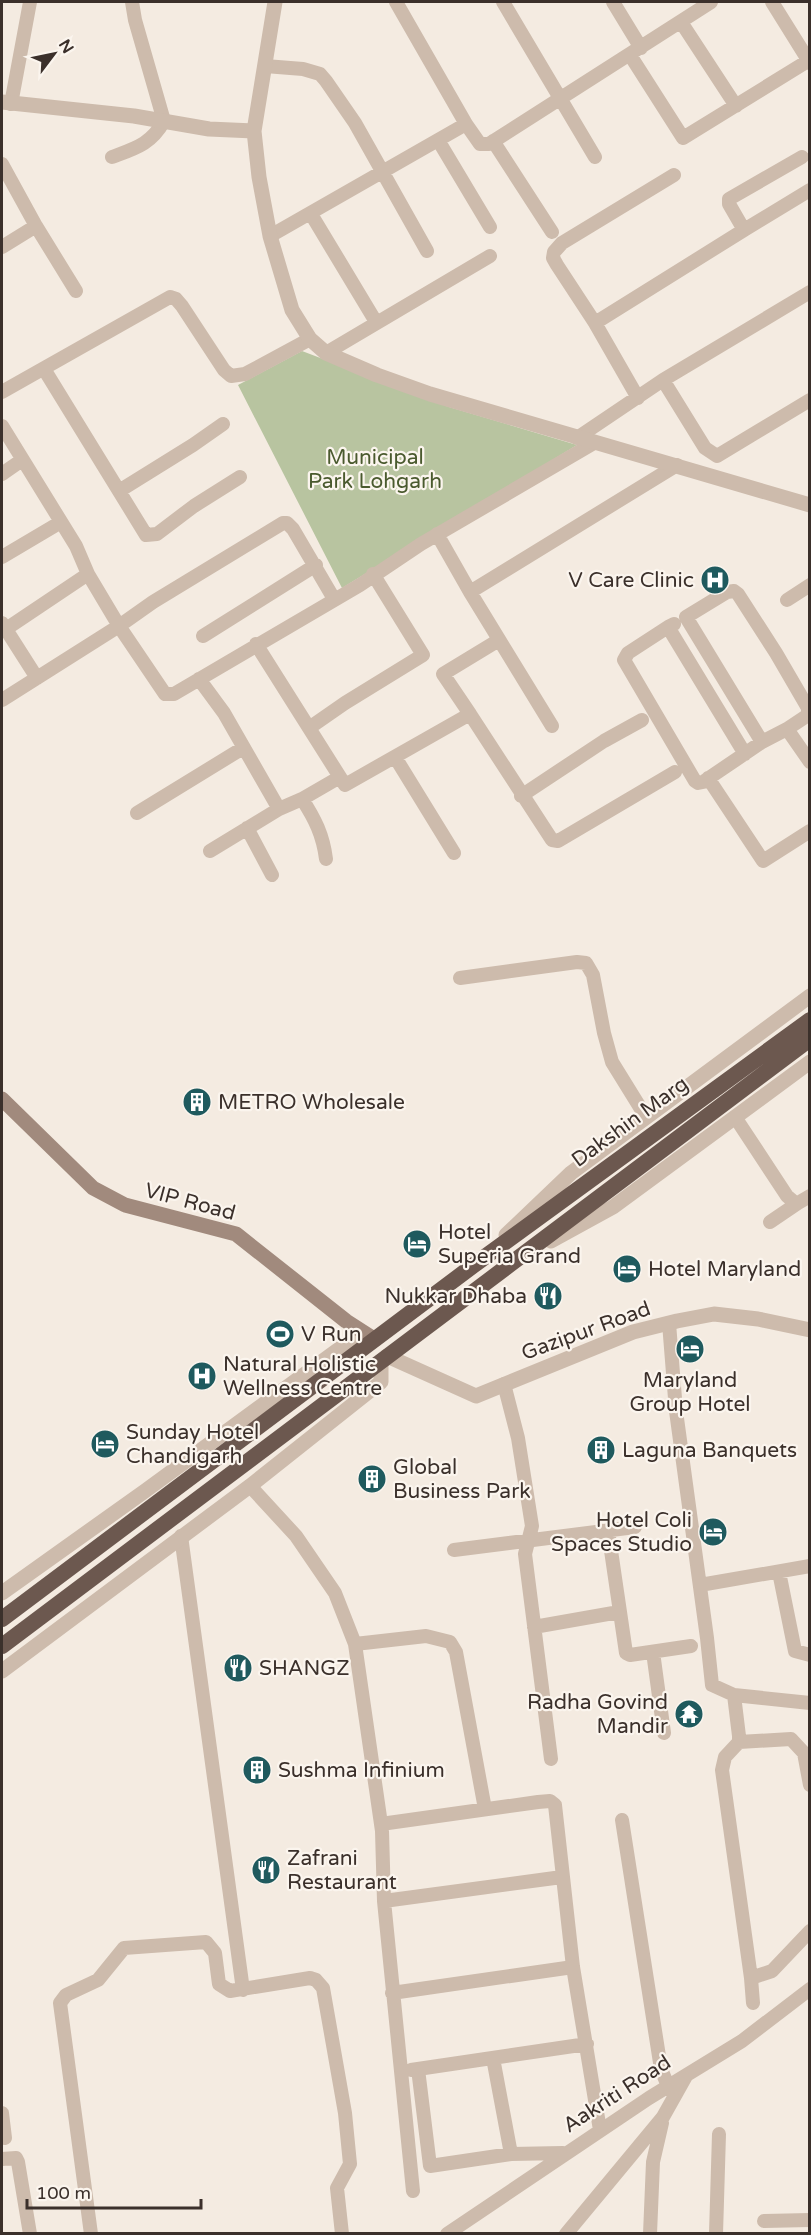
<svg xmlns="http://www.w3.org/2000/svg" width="811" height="2235" viewBox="0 0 811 2235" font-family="'Varela Round',sans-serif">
	<rect width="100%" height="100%" fill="#f4ebe1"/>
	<path fill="#b8c4a0" d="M302,351L449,407L577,445L342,588L238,385Z"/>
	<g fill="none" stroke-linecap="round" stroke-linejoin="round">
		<path stroke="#cdbbac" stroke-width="14" d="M396,2L466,124
			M503,2L595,157
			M613,2L641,48
			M772,2L810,63
			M681,22L736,106
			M630,55L683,138L808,61
			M265,66L303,69L320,74L326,81L355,123L427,251
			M11,104L30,2
			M438,140L490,227
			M493,141L552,232
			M112,157C136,148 151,144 164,121L135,20L132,2
			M2,164L36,226L2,247
			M311,214L376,322
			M36,226L76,291
			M744,230L810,190
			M270,236L466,124L480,144H489L711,2
			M595,323L744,230L729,204V199L802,157
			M326,353L490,256
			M44,369L146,535L157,534L194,506L240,477
			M663,380L705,448L717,456L810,400
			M2,392L170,297L176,299L182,306L224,370L231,376L245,374L310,339
			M638,398L595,323L557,265L553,258L554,252L562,243L674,175
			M2,426L76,546L88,574L119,626L165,694H174L360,585L421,544L594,443
			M577,438L663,380L810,292
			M2,474L22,460
			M119,491L193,445L223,424
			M437,534L470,592L552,726
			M2,557L61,522
			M373,574L423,655L345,703L309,728L345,785L470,714L552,840L558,841L675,772
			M470,592L677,465
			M787,600L810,585
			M2,623L37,678
			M674,624L668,627L745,754
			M668,627L628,653L624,660L695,781L698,783L703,782L762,742L787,729L810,762
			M6,629L88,574
			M203,636L316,565
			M256,644L309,728
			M199,679L224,713L279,809L210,851
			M2,700L119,626L153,602L283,523H287L293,529L334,599
			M470,714L443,674L499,640
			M762,742L686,617L727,592L734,591L738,594L776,653L808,708V715L787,729
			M395,757L454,853
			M708,778L763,861L810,831
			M521,796L604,741L642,720
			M302,799L340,777
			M279,809L302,799C315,819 323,835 326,859
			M137,813L243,748
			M247,828L272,875
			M460,978L577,962L586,963L593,975L604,1033L612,1062L646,1117
			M735,1117L787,1196L794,1202L798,1203L810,1196
			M770,1222L798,1203
			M669,1323L676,1411L707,1638L712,1685L734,1695L739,1736V1742L725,1757L722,1770L751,1978L753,2003
			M504,1384L518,1438L532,1526L525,1554L551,1759
			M250,1486L296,1536L335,1593L355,1644L382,1831L384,1901L413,2191
			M608,1530L626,1653L630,1655L691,1646
			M181,1536L243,1990
			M454,1550L635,1527
			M779,1572L795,1651L810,1655
			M700,1585L810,1566
			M534,1627L619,1612
			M355,1644L426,1636L450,1642L456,1652L485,1809
			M653,1652L664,1733
			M734,1695L810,1703
			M739,1742L791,1739L804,1753L810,1785
			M622,1820L661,2069L668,2086
			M381,1824L538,1802L550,1801L555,1805L573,1967L600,2130
			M384,1901L562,1877
			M751,1978L772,1971L810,1931
			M392,1993L573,1967
			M493,2058L511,2154
			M418,2069L430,2166L511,2154L563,2153
			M411,2070L587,2044
			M2,2113L5,2138
			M2,2159L16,2158L18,2162L30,2234
			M764,2221L810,2220
			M91,2234L60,2003L66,1995L98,1980L124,1948L206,1942L215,1953L219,1984L230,1991L310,1978L316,1980L323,1988L345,2113L350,2164L337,2188L342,2234
			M447,2234L649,2098L742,2041L810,1989
			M566,2234L663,2117L686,2076
			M650,2234L653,2162L662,2123
			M716,2234L719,2134"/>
		<path stroke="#cdbbac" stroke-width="15" d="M275,2L254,131L259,177L270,236L292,310L310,339L326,353L377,375L430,394L810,505
			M2,102L134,116L209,129L254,131
			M506,1235L571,1173L810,996
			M551,1241L613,1207L810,1062
			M387,1356L476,1396L633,1332L677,1321L714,1314L758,1319L810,1330
			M2,1593L145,1491L346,1344L374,1339
			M2,1671L250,1486L381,1382V1361"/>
		<path stroke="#a18a7d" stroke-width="15" d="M2,1099L93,1188L125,1205L236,1234L346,1321L374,1339"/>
		<path stroke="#6c584f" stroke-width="16" d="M2,1619L478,1262L810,1020
			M2,1646L810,1039"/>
	</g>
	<defs>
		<g id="hospital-disc" transform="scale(1.5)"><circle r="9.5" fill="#1f5a5e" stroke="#fbf5ee"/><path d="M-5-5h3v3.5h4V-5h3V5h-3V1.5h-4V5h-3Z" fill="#fff"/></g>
		<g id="building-disc" transform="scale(1.5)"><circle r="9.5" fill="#1f5a5e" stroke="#fbf5ee"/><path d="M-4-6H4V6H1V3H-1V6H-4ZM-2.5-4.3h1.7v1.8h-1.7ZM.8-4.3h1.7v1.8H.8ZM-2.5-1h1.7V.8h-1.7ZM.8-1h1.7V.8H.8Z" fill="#fff"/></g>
		<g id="hotel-disc" transform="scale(1.5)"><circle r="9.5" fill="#1f5a5e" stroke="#fbf5ee"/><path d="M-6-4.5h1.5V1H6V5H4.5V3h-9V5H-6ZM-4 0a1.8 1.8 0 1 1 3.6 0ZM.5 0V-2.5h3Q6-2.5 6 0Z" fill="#fff"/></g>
		<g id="restaurant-disc" transform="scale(1.5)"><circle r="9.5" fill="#1f5a5e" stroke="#fbf5ee"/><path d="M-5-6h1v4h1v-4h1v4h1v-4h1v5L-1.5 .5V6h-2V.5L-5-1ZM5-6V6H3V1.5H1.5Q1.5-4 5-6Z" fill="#fff"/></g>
		<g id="stadium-disc" transform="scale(1.5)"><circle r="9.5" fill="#1f5a5e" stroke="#fbf5ee"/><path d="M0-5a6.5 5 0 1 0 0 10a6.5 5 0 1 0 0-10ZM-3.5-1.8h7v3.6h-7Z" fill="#fff"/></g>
		<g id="temple-disc" transform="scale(1.5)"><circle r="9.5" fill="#1f5a5e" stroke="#fbf5ee"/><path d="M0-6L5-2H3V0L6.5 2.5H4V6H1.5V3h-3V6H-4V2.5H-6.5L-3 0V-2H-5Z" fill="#fff"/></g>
	</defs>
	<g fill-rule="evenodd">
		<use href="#hospital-disc" x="715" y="580"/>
		<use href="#building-disc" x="197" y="1102"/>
		<use href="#hotel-disc" x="417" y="1244"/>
		<use href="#hotel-disc" x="627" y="1269"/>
		<use href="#restaurant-disc" x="548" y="1296"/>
		<use href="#stadium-disc" x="280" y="1334"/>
		<use href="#hotel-disc" x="690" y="1349"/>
		<use href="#hospital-disc" x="202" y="1376"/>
		<use href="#hotel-disc" x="105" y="1444"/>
		<use href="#building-disc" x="601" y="1450"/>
		<use href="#building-disc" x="372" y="1479"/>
		<use href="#hotel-disc" x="713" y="1532"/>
		<use href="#restaurant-disc" x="238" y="1668"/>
		<use href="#temple-disc" x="689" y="1714"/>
		<use href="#building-disc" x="257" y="1770"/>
		<use href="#restaurant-disc" x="266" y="1870"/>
	</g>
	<g text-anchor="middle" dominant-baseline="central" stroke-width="4.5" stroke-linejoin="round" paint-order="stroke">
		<g font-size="21" fill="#4a5a2e" stroke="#fbf5ee">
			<text x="375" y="457">Municipal<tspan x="375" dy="24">Park Lohgarh</tspan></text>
		</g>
		<g font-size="21" fill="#3b302b" stroke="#fbf5ee" text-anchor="start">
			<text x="694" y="580" text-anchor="end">V Care Clinic</text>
			<text x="218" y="1102">METRO Wholesale</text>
			<text x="438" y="1232">Hotel<tspan x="438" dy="24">Superia Grand</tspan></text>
			<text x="648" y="1269">Hotel Maryland</text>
			<text x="527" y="1296" text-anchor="end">Nukkar Dhaba</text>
			<text x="301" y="1334">V Run</text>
			<text x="223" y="1364">Natural Holistic<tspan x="223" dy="24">Wellness Centre</tspan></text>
			<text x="690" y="1380" text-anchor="middle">Maryland<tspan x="690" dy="24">Group Hotel</tspan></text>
			<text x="126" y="1432">Sunday Hotel<tspan x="126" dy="24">Chandigarh</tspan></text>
			<text x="622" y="1450">Laguna Banquets</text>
			<text x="393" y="1467">Global<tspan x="393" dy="24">Business Park</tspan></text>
			<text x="692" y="1520" text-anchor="end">Hotel Coli<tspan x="692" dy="24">Spaces Studio</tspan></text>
			<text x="259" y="1668">SHANGZ</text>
			<text x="668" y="1702" text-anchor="end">Radha Govind<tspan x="668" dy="24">Mandir</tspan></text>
			<text x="278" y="1770">Sushma Infinium</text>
			<text x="287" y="1858">Zafrani<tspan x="287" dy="24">Restaurant</tspan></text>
		</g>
		<g font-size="21" fill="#3b302b" stroke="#fbf5ee">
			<text transform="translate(630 1122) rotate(-36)">Dakshin Marg</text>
			<text transform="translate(190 1202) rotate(15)">VIP Road</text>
			<text transform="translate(586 1331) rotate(-20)">Gazipur Road</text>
			<text transform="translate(617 2094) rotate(-33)">Aakriti Road</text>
		</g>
	</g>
	<rect width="811" height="2235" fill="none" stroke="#3b302b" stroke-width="6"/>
	<g transform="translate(54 54) rotate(58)" stroke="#fbf5ee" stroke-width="4.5" paint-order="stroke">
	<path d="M0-4.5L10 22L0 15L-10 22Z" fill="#3b302b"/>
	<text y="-9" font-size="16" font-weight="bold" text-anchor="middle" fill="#3b302b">N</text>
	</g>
	<path d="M27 2199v9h174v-9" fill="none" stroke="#3b302b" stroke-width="3"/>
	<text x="36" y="2199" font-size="18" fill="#3b302b" stroke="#fbf5ee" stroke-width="4.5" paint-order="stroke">100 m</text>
</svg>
